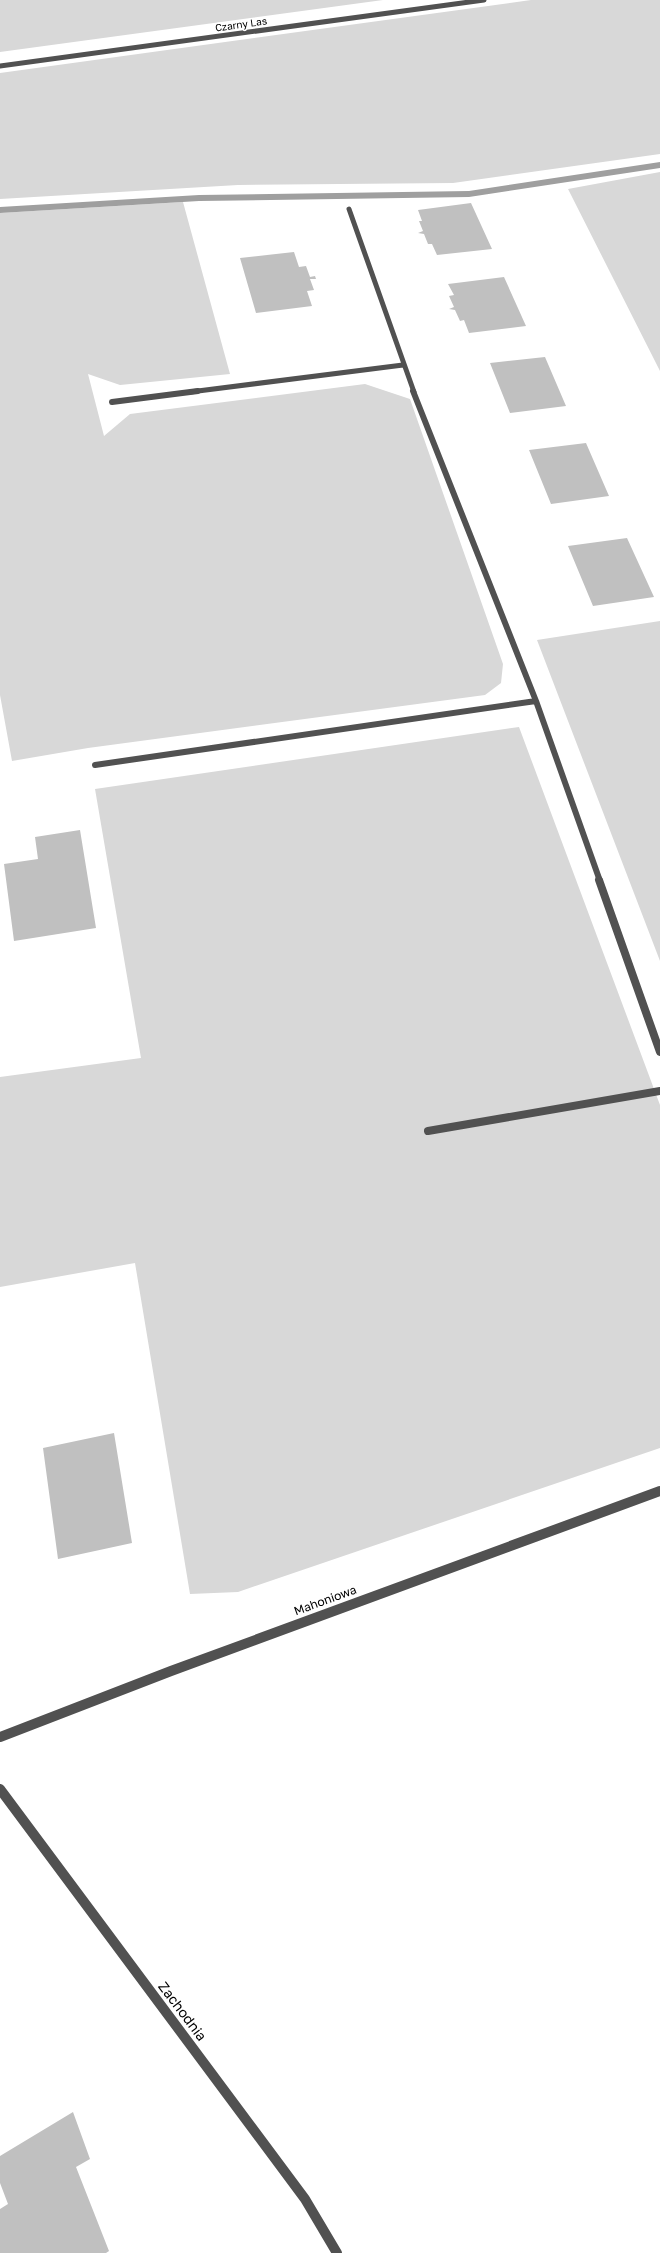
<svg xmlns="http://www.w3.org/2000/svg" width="660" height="2253" viewBox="0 0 660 2253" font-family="'Golos Text',sans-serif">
	<rect width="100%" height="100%" fill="#fff"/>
	<path fill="#d8d8d8" d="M0,0H383L0,52Z
		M531,0H660V154L453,183L238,185L0,199V73Z
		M660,172V371L568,189Z
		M183,202L230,374L120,385L88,374L104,436L130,414L365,384L410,399L503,664L501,683L485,695L88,748L12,761L0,695V213Z
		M660,621V961L537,640Z
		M519,727L660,1105V1448L238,1592L190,1594L135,1263L0,1287V1077L141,1058L95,789Z"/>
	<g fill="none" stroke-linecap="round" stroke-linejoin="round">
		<path fill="#9f9f9f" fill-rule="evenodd" d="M660,162V168L469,197L199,201L0,213V207L199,195L469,191Z"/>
	</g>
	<path fill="#c0c0c0" d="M471,203L492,249L437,255L432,244H428L424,234L418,233L423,231L419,221H422L418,210Z
		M294,252L299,267L306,266L310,277L315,276L316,279H310L314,290L307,291L312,306L256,313L240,258Z
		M504,277L526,326L469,333L464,320L460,321L455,310L449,309L454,307L449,296L454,295L448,284Z
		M545,357L566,406L510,413L490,363Z
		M586,443L609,496L551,504L529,450Z
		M627,538L654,597L593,606L568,546Z
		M80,830L96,928L14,941L4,864L38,859L35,837Z
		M114,1433L132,1543L58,1559L43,1448Z
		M73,2112L90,2159L76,2167L109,2251L106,2253H0V2209L8,2204L0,2183V2156Z"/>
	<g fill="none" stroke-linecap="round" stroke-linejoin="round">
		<path stroke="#515151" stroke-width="5" d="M0,66L484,0"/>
		<path stroke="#515151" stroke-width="10" d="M0,1737L171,1671L660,1491"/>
		<path stroke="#515151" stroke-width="5" d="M349,209L414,392
			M190,392L403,365"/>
		<path stroke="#515151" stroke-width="6" d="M112,402L198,391
			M536,701L600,881
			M95,765L536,701L413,391"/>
		<path stroke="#515151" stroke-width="8" d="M599,880L660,1052
			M428,1131L660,1091"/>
		<path stroke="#515151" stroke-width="10" d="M0,1789L305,2199L337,2253"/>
	</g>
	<g text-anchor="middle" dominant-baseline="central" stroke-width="3" stroke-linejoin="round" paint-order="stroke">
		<g font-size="10" fill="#000" stroke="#fff">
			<text transform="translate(241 24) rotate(-8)">Czarny Las</text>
		</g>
		<g font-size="12" fill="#000" stroke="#fff">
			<text transform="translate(325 1600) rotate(-20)">Mahoniowa</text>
		</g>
		<g font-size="14" fill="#000" stroke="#fff">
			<text transform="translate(183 2011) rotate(53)">Zachodnia</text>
		</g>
	</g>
</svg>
